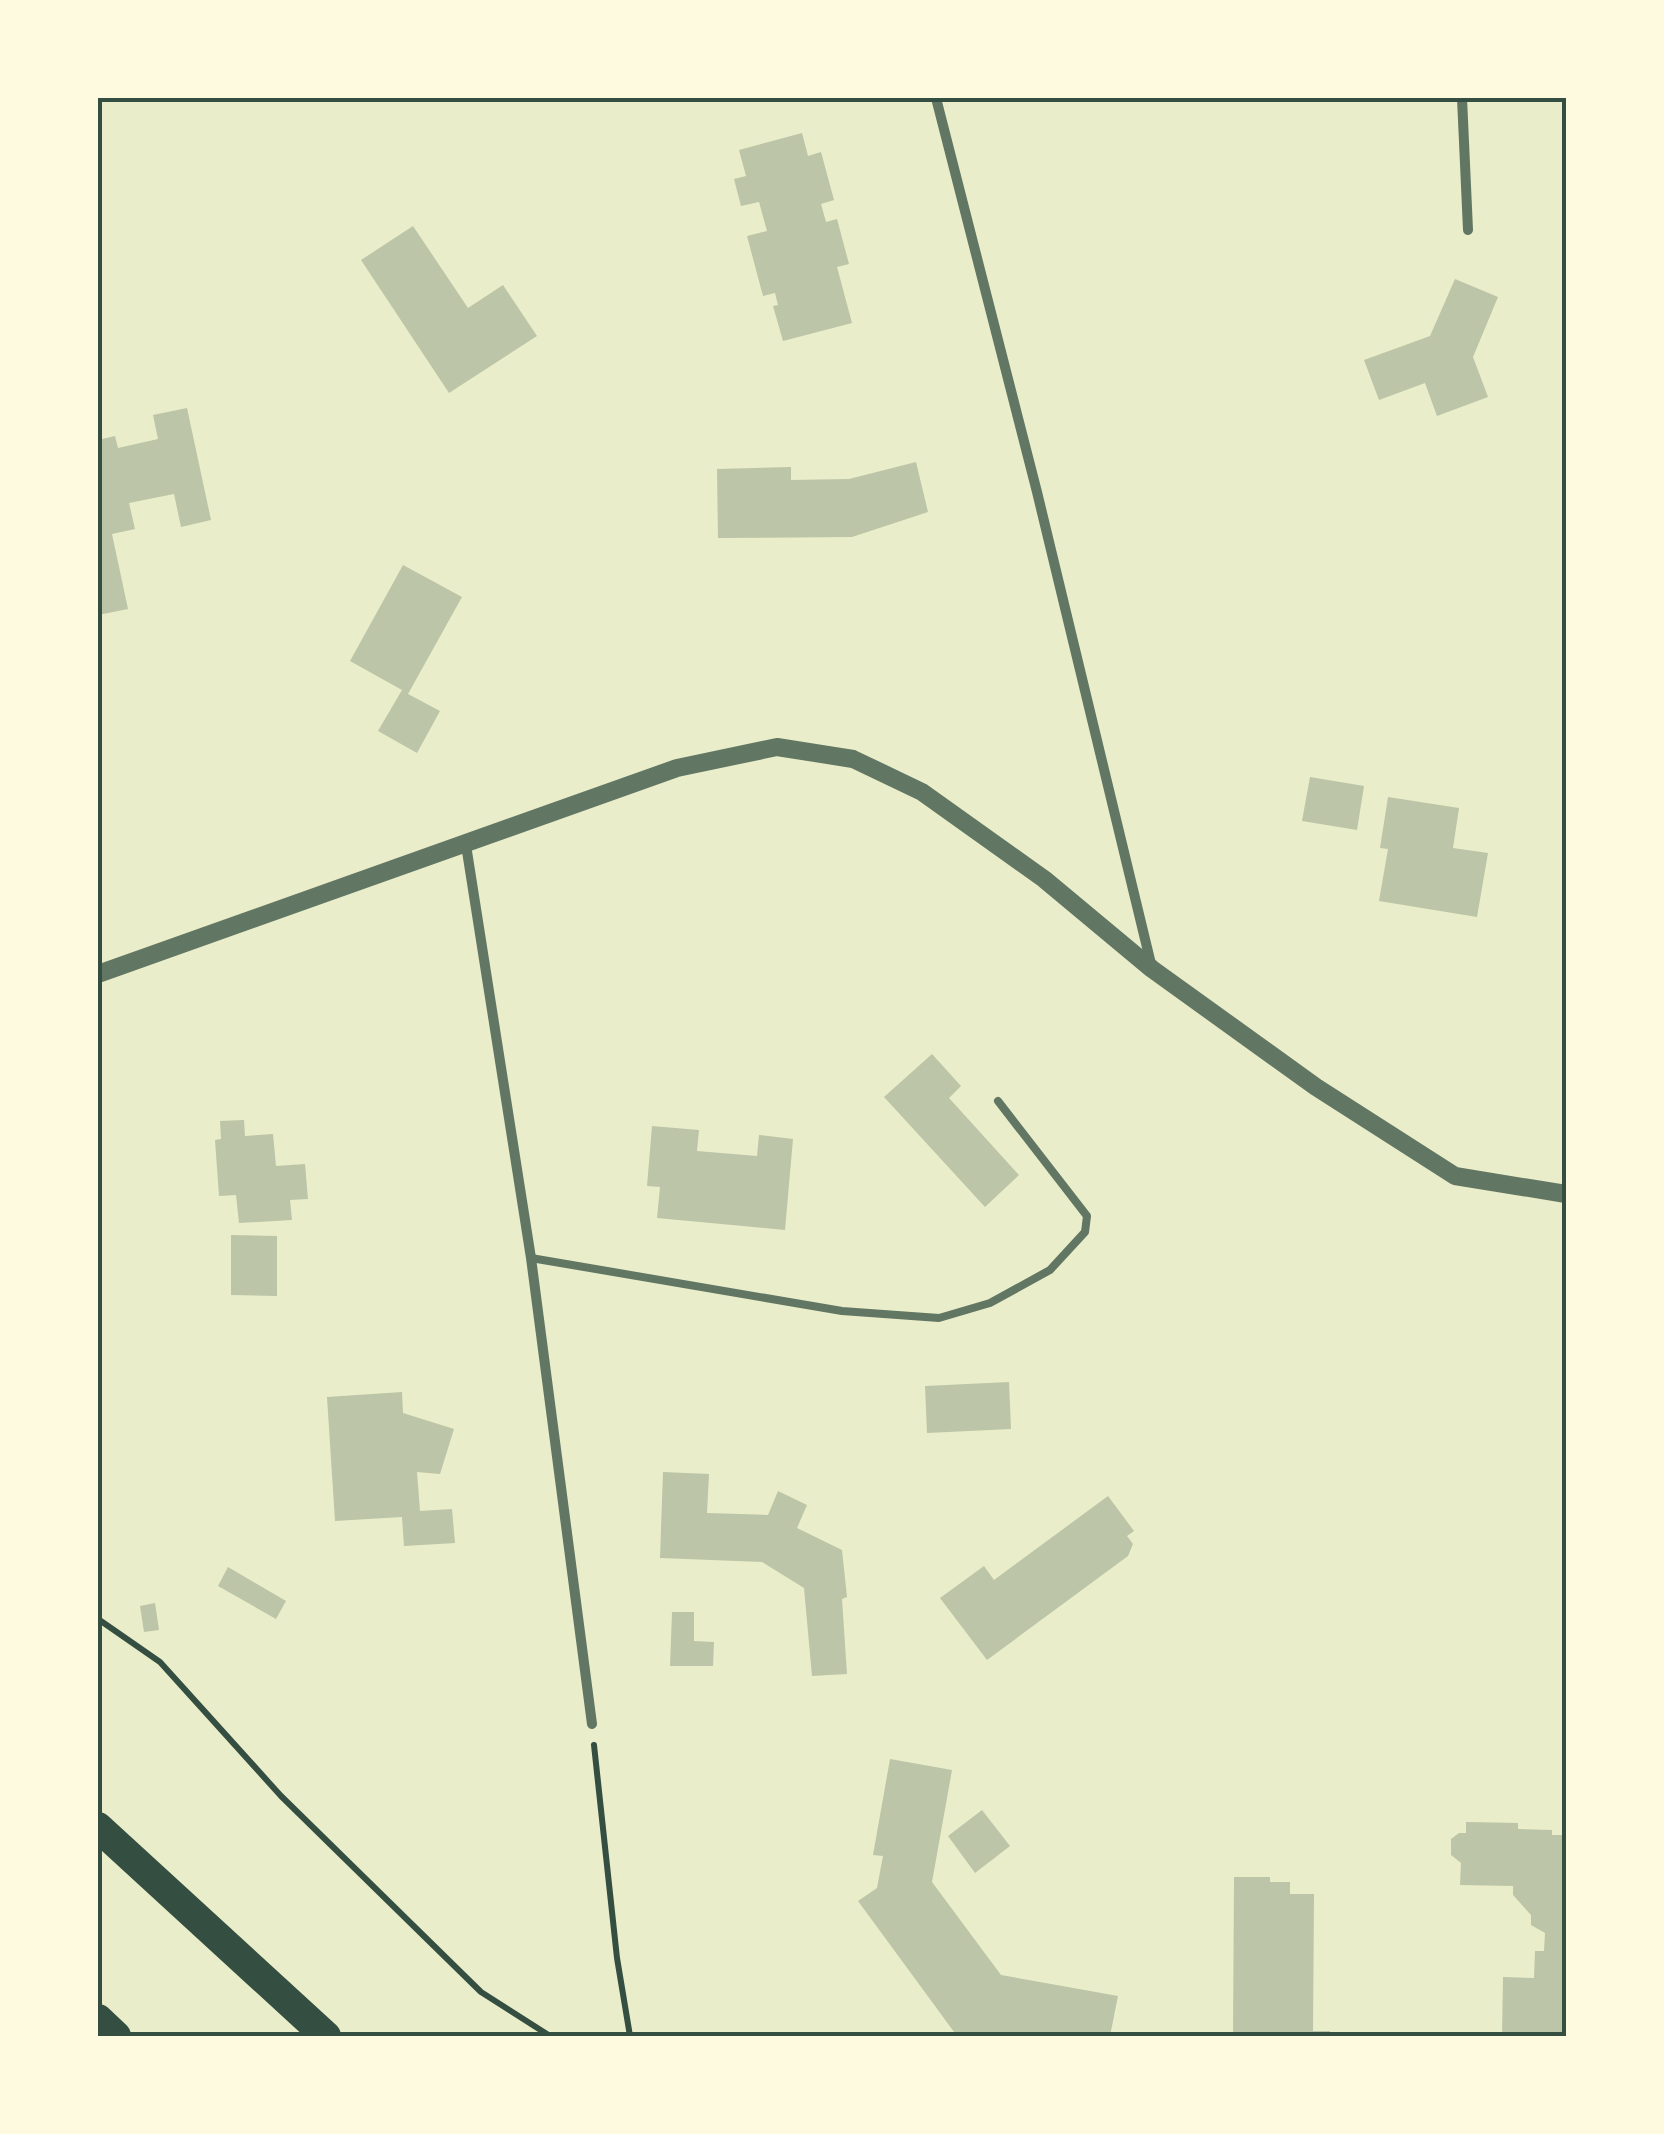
<svg xmlns="http://www.w3.org/2000/svg" width="1664" height="2134" viewBox="0 0 1664 2134" font-family="'Varela Round',sans-serif">
	<rect width="100%" height="100%" fill="#e9edc9"/>
	<path fill="#bcc5a7" d="M802,133L808,156L821,152L834,200L821,204L826,222L837,219L849,264L837,267L852,323L783,341L773,306L778,305L775,293L763,296L747,236L767,231L759,202L741,206L734,179L746,176L739,150Z
		M413,226L468,308L503,285L537,336L449,393L361,260Z
		M1455,279L1498,297L1473,357L1488,397L1437,416L1425,383L1379,400L1364,360L1430,336Z
		M187,408L211,520L181,527L174,494L129,503L135,529L112,534L128,609L98,615V440L115,436L118,448L158,439L153,415Z
		M916,462L928,512L852,537L718,538L717,469L791,467V480L849,479Z
		M403,565L462,597L408,694L440,711L417,753L378,731L402,690L350,661Z
		M1310,777L1364,786L1357,830L1302,821Z
		M1388,797L1459,808L1453,848L1488,853L1477,917L1379,901L1388,849L1380,848Z
		M932,1054L961,1086L949,1098L1019,1175L985,1207L884,1097Z
		M244,1120L245,1136L273,1134L276,1166L305,1164L308,1199L290,1200L292,1220L239,1223L236,1195L219,1196L215,1140L221,1139L220,1121Z
		M652,1126L699,1130L697,1151L757,1156L759,1135L793,1139L785,1230L657,1218L660,1187L647,1186Z
		M231,1235L277,1236V1296L231,1295Z
		M1009,1382L1011,1429L927,1433L925,1386Z
		M402,1392L403,1413L454,1429L440,1474L417,1472L420,1511L452,1509L455,1543L404,1546L402,1517L335,1521L327,1397Z
		M663,1472L709,1474L707,1513L768,1515L778,1491L807,1505L797,1528L842,1550L847,1597L842,1599L847,1674L812,1676L804,1588L762,1562L660,1558Z
		M1108,1496L1134,1531L1127,1536L1133,1544L1128,1556L987,1660L940,1598L984,1566L994,1580Z
		M228,1567L286,1601L276,1619L218,1586Z
		M155,1603L159,1630L144,1632L140,1606Z
		M672,1612H694V1641L714,1642L713,1666H670Z
		M890,1759L952,1770L932,1882L1001,1975L1118,1996L1110,2036H957L858,1901L877,1888L883,1856L873,1855Z
		M982,1810L1010,1846L975,1873L948,1836Z
		M1466,1822L1518,1823V1829L1552,1830V1835H1566V2036H1502L1503,1977L1534,1978L1535,1951H1544L1545,1933L1531,1925V1915L1513,1895V1886L1460,1885L1461,1863L1451,1855V1839L1459,1833H1466Z
		M1234,1877H1270V1882H1290V1894H1314L1313,2031H1330V2036H1233Z"/>
	<g fill="none" stroke-linecap="round" stroke-linejoin="round">
		<path stroke="#344e41" stroke-width="6" d="M98,1619L160,1662L281,1796L481,1992L550,2036
			M594,1745L617,1958L630,2036"/>
		<path stroke="#617663" stroke-width="8" d="M531,1258L842,1311L939,1318L990,1303L1050,1270L1085,1232L1087,1216L998,1101"/>
		<path stroke="#617663" stroke-width="10" d="M936,98L1037,492L1152,968
			M1462,98L1468,230
			M466,845L531,1258L592,1724"/>
		<path stroke="#617663" stroke-width="18" d="M98,974L677,768L777,747L853,759L922,792L1044,879L1152,969L1316,1087L1455,1176L1566,1194"/>
		<path stroke="#344e41" stroke-width="30" d="M98,1827L326,2036
			M98,2019L116,2036"/>
	</g>
	<rect width="1664" height="2134" fill="none" stroke="#fefae0" stroke-width="200"/>
	<rect x="100" y="100" width="1464" height="1934" fill="none" stroke="#344e41" stroke-width="4"/>
</svg>
